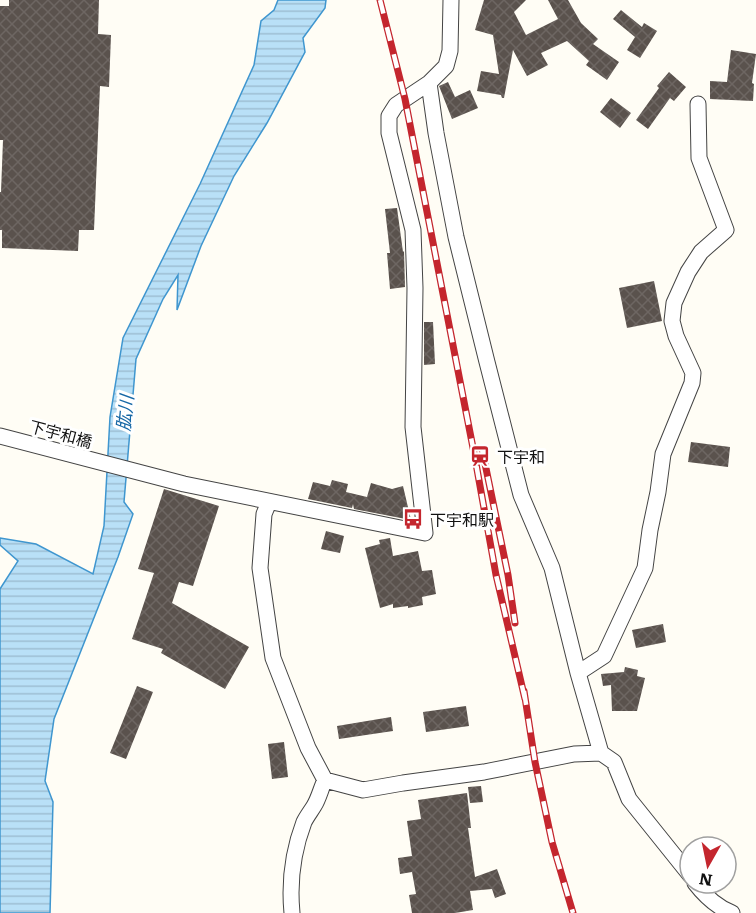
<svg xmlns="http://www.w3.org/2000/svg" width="756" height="913" viewBox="0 0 756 913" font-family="Literata,'Noto Sans JP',serif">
	<defs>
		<pattern id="water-rules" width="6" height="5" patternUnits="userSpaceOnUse" patternTransform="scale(1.5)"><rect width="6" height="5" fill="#b9e0f7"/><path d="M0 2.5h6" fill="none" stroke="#9ebfd3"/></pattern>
		<pattern id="building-cross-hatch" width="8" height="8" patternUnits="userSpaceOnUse" patternTransform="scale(1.5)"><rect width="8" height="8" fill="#5a524d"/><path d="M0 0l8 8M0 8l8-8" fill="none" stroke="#6d6662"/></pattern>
	</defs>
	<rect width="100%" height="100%" fill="#fffdf5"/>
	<path fill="url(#water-rules)" stroke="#3f96cf" stroke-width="1.5" d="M278,0H326L325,8L303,38L305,52L267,123L234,176L201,246L177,310L178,275L163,299L136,359L124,502L133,514L118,557L54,719L45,781L53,802L50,913H0V589L18,561L0,545V538L36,544L93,574L104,526L110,417L123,338L200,184L254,65L261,21L274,10Z"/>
	<path fill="url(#building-cross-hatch)" d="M9,0H99L98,34L111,35L109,87L100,86L94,230H79L78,251L2,248V230H0V192H1L3,140H0V6H9Z
		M484,0H526L514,12L526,35L558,19L548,0H568L581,23L598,39L593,44L619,62L607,80L586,65L589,61L567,41L541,53L548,65L527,76L513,50L504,98H502L501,95L477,91L481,71L499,74L493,35L475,30Z
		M621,10L642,27L644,23L657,31L640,58L627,50L635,37L613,19Z
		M731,50L756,54L752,83L754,84L753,101L710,99V81L727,82Z
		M669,72L686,87L674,101L670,98L648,129L636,120L659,88L657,86Z
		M448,82L455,97L470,90L478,108L452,119L439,86Z
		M611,98L631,113L620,128L600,112Z
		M397,208L403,252L404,251L405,287L390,289L387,253H390L385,209Z
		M654,281L662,321L627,328L619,288Z
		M424,322H433L435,364L424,365Z
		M691,442L730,447L728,467L688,462Z
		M332,480L348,484L346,492L367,497L371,483L392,489L403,486L411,520L354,509L353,504L352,508L308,499L313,482L330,486Z
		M164,489L219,506L193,586L179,582L172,603L249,647L225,689L161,653L163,649L132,639L154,573L138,569Z
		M326,531L344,536L340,553L321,549Z
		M390,538L393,556L418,551L422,571L432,570L436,594L422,597L423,605L408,608V606L393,608V604L380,608L365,548L380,544L379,540Z
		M663,624L666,642L636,648L632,630Z
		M625,667L638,670L637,676L645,678L637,711H612L611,685L603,686L601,674L624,672Z
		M137,686L153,692L126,759L110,753Z
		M466,706L469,726L426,732L423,712Z
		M391,717L393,731L339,739L337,726Z
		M284,742L288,777L272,779L268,744Z
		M481,786L483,802L470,803L468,787Z
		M467,793L471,828H468L475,877L497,869L506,894L495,898L492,889L470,891L473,910L455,913H412L409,895L416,894L412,872L400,874L398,858L412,856L407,821L421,819L418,800Z"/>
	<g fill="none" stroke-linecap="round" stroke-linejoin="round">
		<g stroke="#444" stroke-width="17">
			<path id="street" d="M429,83L436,133L456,237L487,362L521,495L552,568L578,673L601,753
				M0,436L184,484L425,533L413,427L415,288L413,230L389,133V116L396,105L429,83L446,66L450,51L451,0
				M269,502L264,514L260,568L273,658L308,748L325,780L363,790L403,783L484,772L574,754L601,753L614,762L629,799L690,875
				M578,673L604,656L645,568L650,530L658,492L663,454L692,383L693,373L676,336L672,321L674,303L688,272L701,252L726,230L699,158L698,104
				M695,883C705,896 717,907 732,913
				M292,913C289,882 293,851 304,822C307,816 311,811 314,806C319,798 321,788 325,780"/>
		</g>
		<use href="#street" stroke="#fff" stroke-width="15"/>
		<g stroke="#c4262e" stroke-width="7">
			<path id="rail" d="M380,0L405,99L475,458L496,575L525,699
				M482,449L508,575L515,623
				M524,691L535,762L552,842L573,913"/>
		</g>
		<use href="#rail" stroke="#fff" stroke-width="4.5" stroke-dasharray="14" stroke-linecap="butt"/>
	</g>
	<defs>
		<g id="station-bare" transform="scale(1.62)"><path d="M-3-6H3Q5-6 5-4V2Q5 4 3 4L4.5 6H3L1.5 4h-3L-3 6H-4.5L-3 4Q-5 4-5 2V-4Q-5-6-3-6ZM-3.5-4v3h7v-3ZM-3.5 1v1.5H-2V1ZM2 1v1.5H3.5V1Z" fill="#c4262e" stroke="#fff" stroke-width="2.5" paint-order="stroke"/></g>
		<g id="bus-bare" transform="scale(1.62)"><path d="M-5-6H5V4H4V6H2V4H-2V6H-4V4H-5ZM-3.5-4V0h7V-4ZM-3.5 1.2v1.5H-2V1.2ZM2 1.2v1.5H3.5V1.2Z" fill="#c4262e" stroke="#fff" stroke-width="2.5" paint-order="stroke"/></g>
	</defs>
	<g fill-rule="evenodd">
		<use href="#station-bare" x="480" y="456"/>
		<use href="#bus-bare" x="413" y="519"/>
	</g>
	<g text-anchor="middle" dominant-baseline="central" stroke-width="6" stroke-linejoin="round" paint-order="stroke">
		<g font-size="16" fill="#111" stroke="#fff">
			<text transform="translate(61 433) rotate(15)">下宇和橋</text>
		</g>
		<g font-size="16" fill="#111" stroke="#fff" text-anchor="start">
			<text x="497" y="456">下宇和</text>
			<text x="430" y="519">下宇和駅</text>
		</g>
		<g font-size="18" font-style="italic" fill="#1768a6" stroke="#fff">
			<text transform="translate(124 413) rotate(-84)">肱川</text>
		</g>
	</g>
	<g transform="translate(708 865) rotate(189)"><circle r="28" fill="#ffffff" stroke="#a0a0a0" stroke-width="1.5"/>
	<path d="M0-4.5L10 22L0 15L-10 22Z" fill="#c4262e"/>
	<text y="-9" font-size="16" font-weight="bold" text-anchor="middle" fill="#111111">N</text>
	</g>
</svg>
